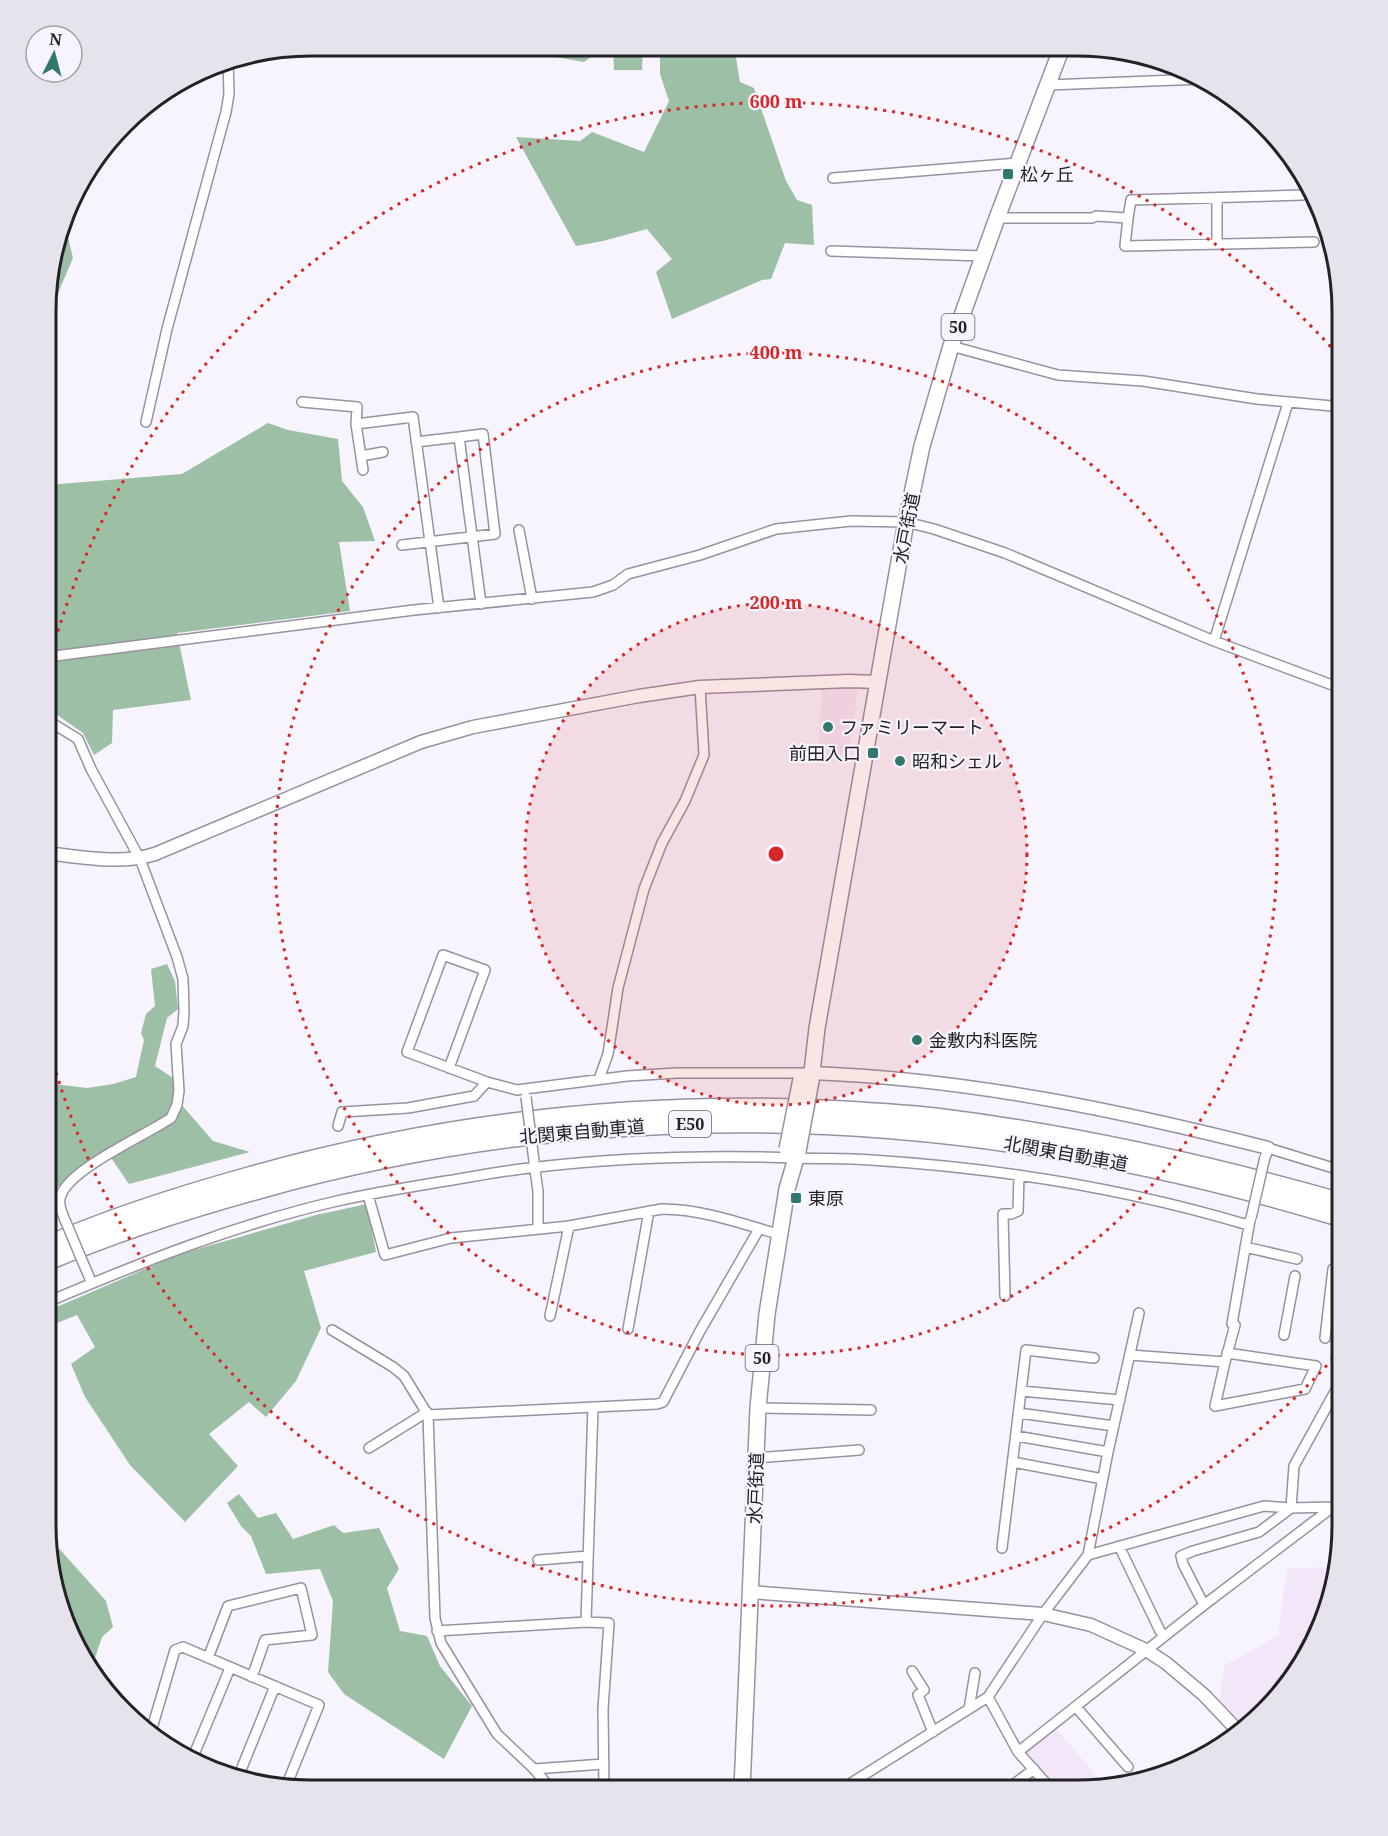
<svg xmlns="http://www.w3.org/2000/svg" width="1388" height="1836" viewBox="0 0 1388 1836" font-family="'Noto Serif','Noto Sans JP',serif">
	<rect width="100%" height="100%" fill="#f8f4fe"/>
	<path fill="#f4e6f9" d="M853,688L858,689L848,761L819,760L821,689Z
		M1337,1567L1329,1611L1298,1673L1247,1729L1220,1700L1224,1666L1278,1635L1287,1568Z
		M1056,1728L1104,1785L1077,1791H1057L1025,1753Z"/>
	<path fill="#9cbfa6" d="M505,46H591V57L584,62L505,48Z
		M613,46H643L642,70H614Z
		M660,46H734L740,82L754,88L786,181L797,200L812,205L814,245L785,243L771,279L762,280L672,319L656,272L672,259L647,229L603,241L576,246L516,137L580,141L592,132L644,152L669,101L660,74Z
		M65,224L73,258L47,319V276Z
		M268,423L288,430L338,439L342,481L363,507L375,541L339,542L350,611L177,633L191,700L113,710L112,743L94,755L83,733L47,708V485L182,474Z
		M167,964L175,981L178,1009L167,1018L155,1066L173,1078V1095L213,1141L250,1152L129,1184L107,1152L73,1172L50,1195L46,1196V1083L87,1088L113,1084L136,1077L144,1040L141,1033L146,1014L155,1006L151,969Z
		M367,1204L376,1252L304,1271L321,1328L296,1381L266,1417L249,1402L209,1434L238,1466L185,1522L130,1465L85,1397L71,1364L95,1347L77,1315L47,1327L45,1312L180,1254L316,1215Z
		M239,1494L258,1518L276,1513L293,1539L334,1525L343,1533L379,1528L399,1569L387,1588L400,1631L427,1636L440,1666L472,1706L444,1759L344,1694L328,1672L333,1601L320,1569L266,1574L251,1536L241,1526L227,1503Z
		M47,1535L106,1601L113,1627L102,1637L91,1670L73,1643Z"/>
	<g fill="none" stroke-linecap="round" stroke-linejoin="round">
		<g stroke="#9791a0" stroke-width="12">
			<path id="minor" d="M1048,85L1202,79
				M833,178L1018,163
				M997,218H1092L1096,216L1128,218L1131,200L1303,195
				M1128,218L1125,246L1314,242
				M1217,244V198
				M831,251L983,256
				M951,346L1058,375L1143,381L1257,399L1343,407
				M302,402L357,407L356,424L363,470
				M146,422L167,329L226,112L229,94L228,59
				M356,424L413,417L439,608
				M416,442L459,437L481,604
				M361,456L383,452
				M519,530L532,599
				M402,545L495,534L483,434L459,437
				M1214,641L1288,403
				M47,657L414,610L593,592L613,585L628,574L700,555L776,529L851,521L906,522L934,529L1005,553L1214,641L1343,689
				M47,720L78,739L91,769L140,859L177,957L183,979L184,1011L183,1026L176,1044L179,1091L177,1105L171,1118C144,1136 74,1167 62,1193C57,1202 61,1210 65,1220
				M449,1068L485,970L443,955L407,1052L487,1082L517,1090L627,1076L677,1073H807
				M599,1079L608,1054L618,988L644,889L662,843L685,801L704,755L700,687
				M338,1126L342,1112L408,1108L474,1096L487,1082
				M1266,1155L1268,1148L1343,1171
				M534,1163L538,1191V1228
				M368,1195L385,1255L451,1238L569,1226L662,1209C702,1209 743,1224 781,1235
				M1245,1247L1297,1259
				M1005,1296L1003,1214H1011L1018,1211L1019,1175
				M45,1303C142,1262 234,1225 337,1201C373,1193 410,1187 446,1181C477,1176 507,1170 538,1167C624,1157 711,1155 797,1158C822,1159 847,1158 871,1160C997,1168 1128,1189 1248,1225
				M550,1316L569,1226
				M1232,1324L1250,1220
				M628,1329L649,1211
				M332,1330L393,1367L404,1376L428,1415L435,1618L441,1643L497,1734L534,1769L552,1790
				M1284,1335L1295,1276
				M1325,1338L1333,1269L1343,1271
				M1130,1355L1225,1362L1235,1325
				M1225,1362L1215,1406L1305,1389L1316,1366L1227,1353
				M1021,1391L1120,1400
				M758,1408L871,1410
				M1019,1413L1114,1426
				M428,1415L657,1404L663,1402L700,1331L759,1229
				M1016,1436L1108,1452
				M369,1448L427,1412
				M756,1458L859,1450
				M1013,1462L1103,1479
				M1119,1546L1160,1631L1164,1636
				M1002,1548L1026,1350L1094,1358
				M1088,1555L1108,1452L1139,1313
				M538,1560L588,1556
				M1204,1605L1183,1564L1181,1556L1193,1551L1259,1532L1291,1508L1294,1466L1342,1379
				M586,1622L593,1407
				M437,1631L586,1622L609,1623L603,1709L604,1790
				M208,1658L228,1606L301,1588L312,1635L265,1640L252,1677
				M912,1671L924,1690L918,1695L933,1732
				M988,1697L1018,1752L1204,1605L1342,1500
				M1076,1707L1128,1767
				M969,1709L975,1673
				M150,1735L175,1650L183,1647L319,1705L285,1789
				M1018,1752L1053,1791
				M193,1757L230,1668
				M534,1769L604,1764
				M239,1775L275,1686
				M840,1790L988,1697L1043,1614L1088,1555L1264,1506L1291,1508L1332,1507
				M1005,1791L1034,1769"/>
		</g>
		<g stroke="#9791a0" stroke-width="15">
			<path id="tertiary" d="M46,853C82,857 120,865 155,854L421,742L473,727L639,696L700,687L849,681L878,682
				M812,1073C968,1079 1118,1110 1268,1148
				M750,1592L1043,1614L1091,1625L1146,1650L1166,1663L1204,1695L1240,1733"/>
		</g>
		<g stroke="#9791a0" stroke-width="18">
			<path id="primary" d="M811,1081L817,1028L906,522L922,446L951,346L997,218L1062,47
				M742,1790L758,1408L767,1314L787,1189L798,1151"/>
		</g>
		<g stroke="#9791a0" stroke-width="21">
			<path id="motorway" d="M46,1246C110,1218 179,1196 247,1177C431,1125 622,1102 813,1109C855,1111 897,1113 939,1118C1076,1135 1210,1165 1343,1203
				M45,1262C115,1232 187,1209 260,1189C621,1088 985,1108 1343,1218"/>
		</g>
		<use href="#minor" stroke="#fff" stroke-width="9"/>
		<use href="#tertiary" stroke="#fff" stroke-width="12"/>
		<use href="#primary" stroke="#fff" stroke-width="15"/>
		<use href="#motorway" stroke="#fff" stroke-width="18"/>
		<g stroke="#9791a0" stroke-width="12" stroke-linecap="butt">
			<path id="minor-bridge" d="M526,1097L534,1161
				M1251,1218L1265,1157
				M65,1220L90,1279"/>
		</g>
		<g stroke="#9791a0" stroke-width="18" stroke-linecap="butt">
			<path id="primary-bridge" d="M787,1149L801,1079
				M798,1151L811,1081"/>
		</g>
		<use href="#minor-bridge" stroke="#fff" stroke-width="9"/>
		<use href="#primary-bridge" stroke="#fff" stroke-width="15"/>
	</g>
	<circle cx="776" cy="854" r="251" fill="#d62828" fill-opacity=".12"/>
	<g fill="none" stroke="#d62828" stroke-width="3" stroke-dasharray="3 6">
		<circle cx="776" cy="854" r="251"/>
		<circle cx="776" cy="854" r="501"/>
		<path d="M1339 1352A752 752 0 0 1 46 1036M48 666A752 752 0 0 1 1339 356"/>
	</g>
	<g fill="#32776d" stroke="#f8f4fe" stroke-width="2">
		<rect x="1002" y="168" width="12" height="12" rx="3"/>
		<circle cx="828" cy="727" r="6"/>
		<rect x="867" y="747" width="12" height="12" rx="3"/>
		<circle cx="900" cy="761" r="6"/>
		<circle cx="917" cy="1040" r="6"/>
		<rect x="790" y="1192" width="12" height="12" rx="3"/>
	</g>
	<g text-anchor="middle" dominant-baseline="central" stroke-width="4.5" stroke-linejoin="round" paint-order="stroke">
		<g fill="#f8f4fe" stroke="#636068" stroke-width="1.5">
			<rect x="941.5" y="314" width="33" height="26" rx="4.5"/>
			<rect x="669" y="1111" width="42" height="26" rx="4.5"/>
			<rect x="745.5" y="1345" width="33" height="26" rx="4.5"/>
		</g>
		<g font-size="16" font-weight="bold" fill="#232127">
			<text x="958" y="327">50</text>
			<text x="690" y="1124">E50</text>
			<text x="762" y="1358">50</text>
		</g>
		<g font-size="18" fill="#232127" stroke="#f8f4fe" text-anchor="start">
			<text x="1020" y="174">松ヶ丘</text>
			<text x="840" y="727">ファミリーマート</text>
			<text x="861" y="753" text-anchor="end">前田入口</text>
			<text x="912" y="761">昭和シェル</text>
			<text x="929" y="1040">金敷内科医院</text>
			<text x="808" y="1198">東原</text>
		</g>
		<g font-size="18" fill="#232127" stroke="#f8f4fe">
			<text transform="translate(906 528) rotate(-79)">水戸街道</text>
			<text transform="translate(582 1131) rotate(-5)">北関東自動車道</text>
			<text transform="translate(1066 1153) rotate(10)">北関東自動車道</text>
			<text transform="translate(755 1488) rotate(-88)">水戸街道</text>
		</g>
	</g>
	<path d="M0 0H1388V1836H0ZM311 56H1077A255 255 0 0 1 1332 311V1525A255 255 0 0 1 1077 1780H311A255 255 0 0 1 56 1525V311A255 255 0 0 1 311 56Z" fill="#e7e3ed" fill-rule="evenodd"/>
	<path fill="none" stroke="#232127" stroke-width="3" d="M311 56H1077A255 255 0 0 1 1332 311V1525A255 255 0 0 1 1077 1780H311A255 255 0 0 1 56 1525V311A255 255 0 0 1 311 56Z"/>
	<circle cx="776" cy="854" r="9" fill="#d62828" stroke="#f8f4fe" stroke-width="3"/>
	<g font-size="18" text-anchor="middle" font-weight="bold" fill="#d62828" stroke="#f8f4fe" stroke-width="4.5" stroke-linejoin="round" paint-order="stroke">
		<text x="776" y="108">600 m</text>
		<text x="776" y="359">400 m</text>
		<text x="776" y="609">200 m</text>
	</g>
	<g transform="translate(54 54) rotate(6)"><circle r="28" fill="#f8f4fe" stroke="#a3a0a8" stroke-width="1.5"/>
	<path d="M0-4.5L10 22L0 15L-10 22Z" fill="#32776d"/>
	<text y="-9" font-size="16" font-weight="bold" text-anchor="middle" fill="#232127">N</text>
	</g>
</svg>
